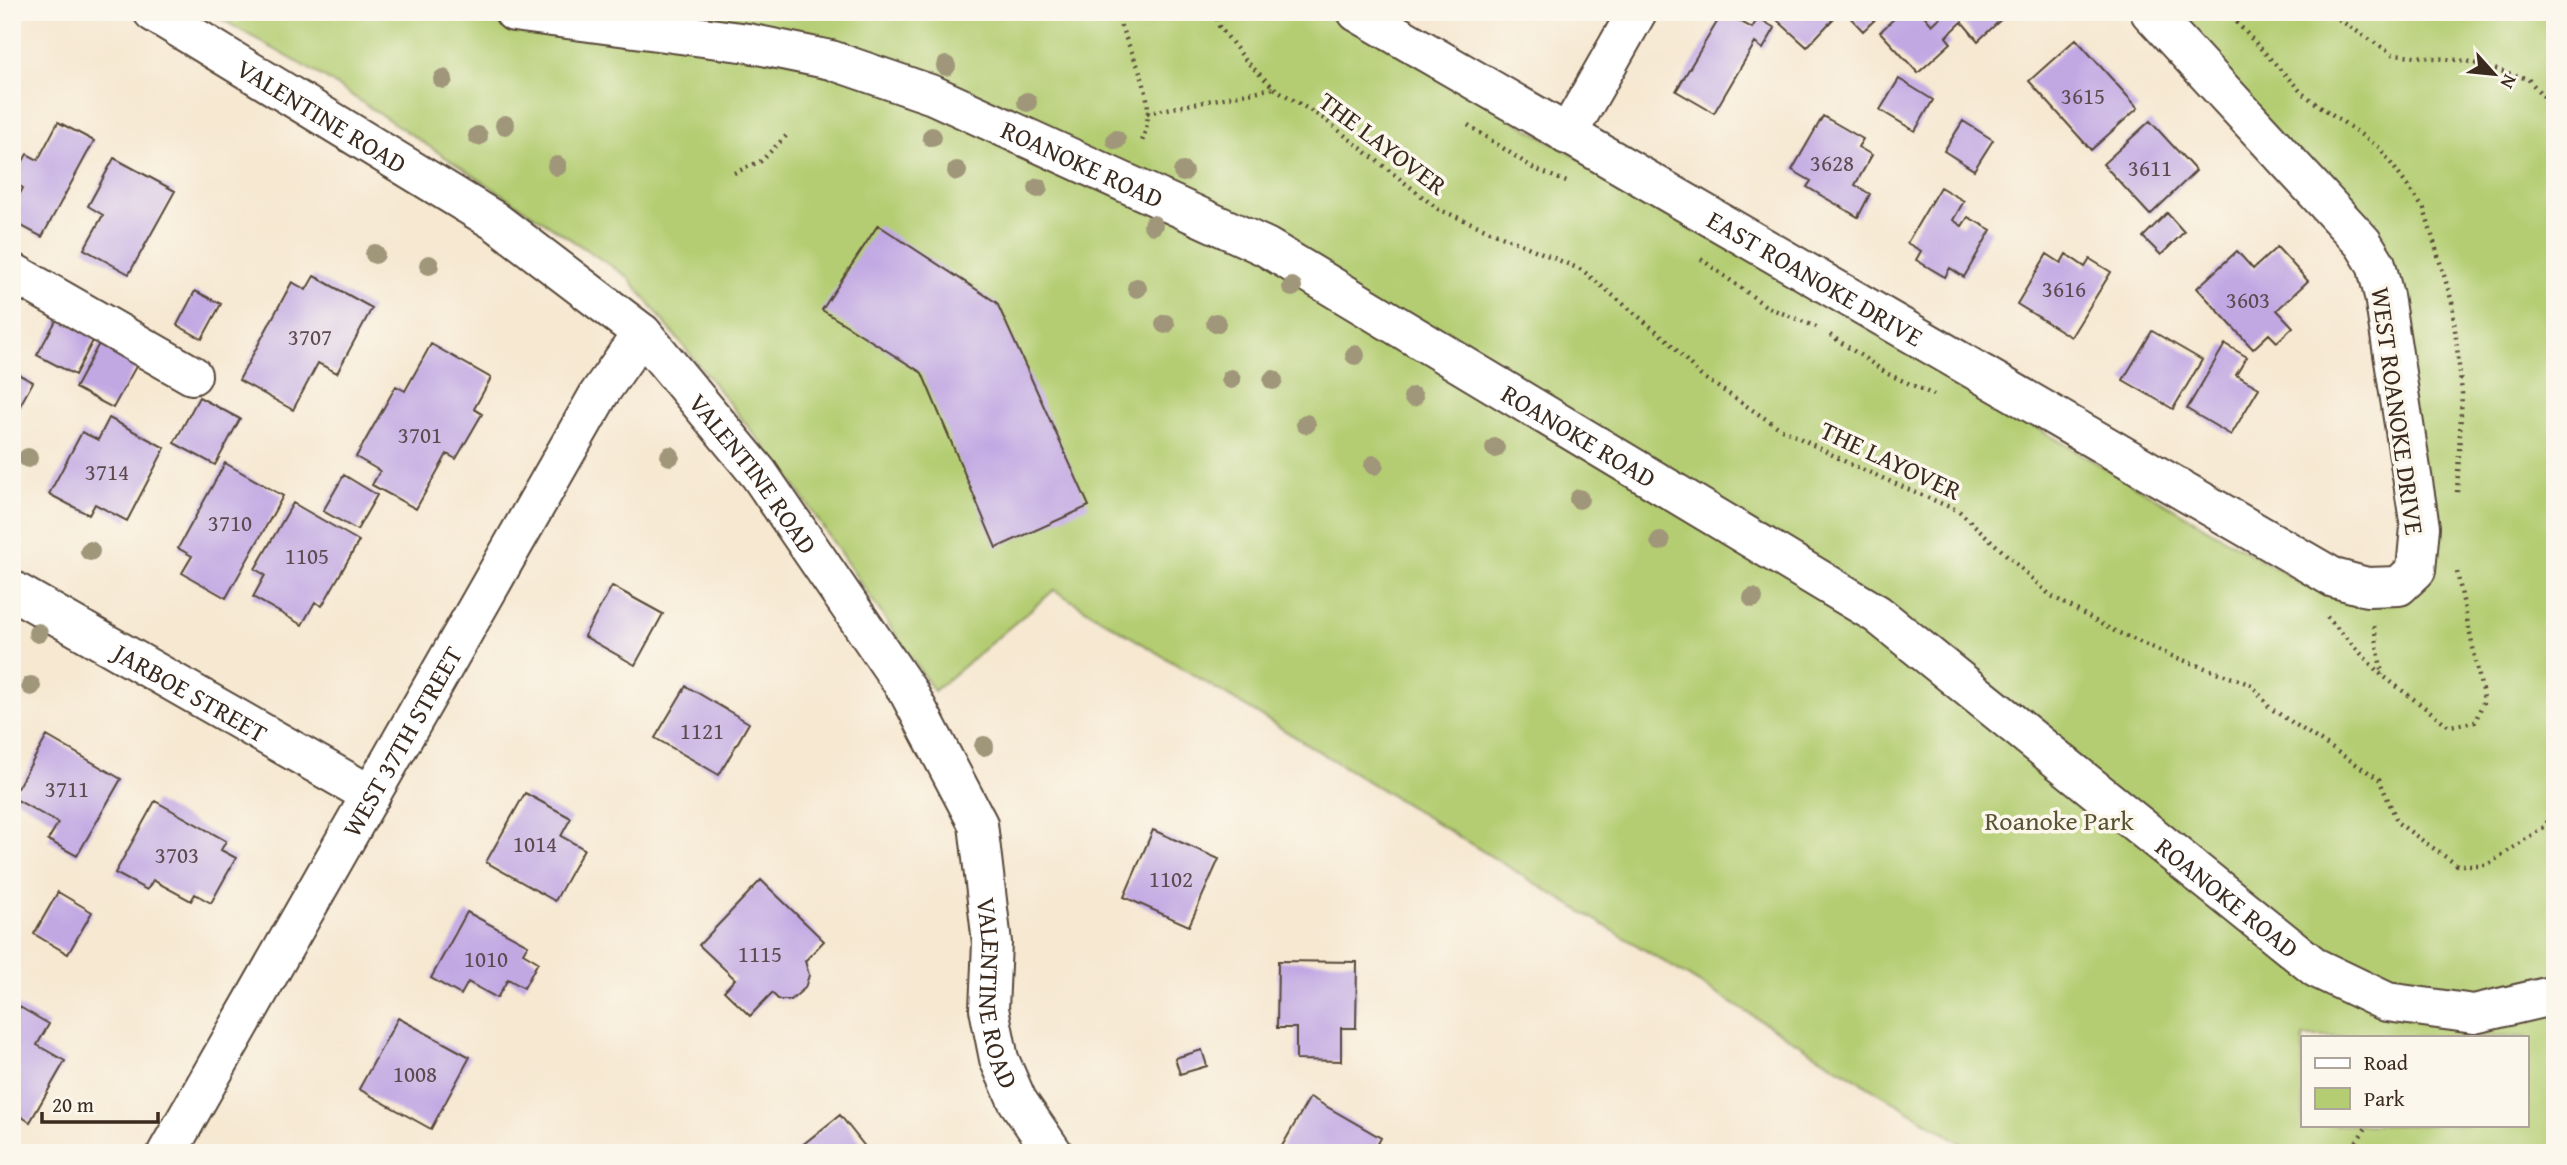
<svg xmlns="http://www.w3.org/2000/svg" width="2567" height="1165" viewBox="0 0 2567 1165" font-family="'Gentium Book Plus',serif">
	<rect width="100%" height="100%" fill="#fbf7ec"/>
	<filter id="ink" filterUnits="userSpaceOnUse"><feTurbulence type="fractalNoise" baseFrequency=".0143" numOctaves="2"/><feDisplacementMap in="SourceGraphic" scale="14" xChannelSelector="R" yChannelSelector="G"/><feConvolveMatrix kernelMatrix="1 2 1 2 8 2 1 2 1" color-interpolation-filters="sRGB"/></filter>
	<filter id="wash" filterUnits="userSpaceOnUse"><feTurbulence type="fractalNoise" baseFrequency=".00686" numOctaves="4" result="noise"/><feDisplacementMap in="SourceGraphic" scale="28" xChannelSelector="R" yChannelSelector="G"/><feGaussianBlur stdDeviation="1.57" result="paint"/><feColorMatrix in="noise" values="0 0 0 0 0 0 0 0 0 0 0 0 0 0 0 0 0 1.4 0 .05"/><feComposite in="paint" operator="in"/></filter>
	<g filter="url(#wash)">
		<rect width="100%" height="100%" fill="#f6e8d1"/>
		<path fill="#b4cd72" stroke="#787c48" stroke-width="2" fill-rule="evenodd" d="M209,12H365L384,15L385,12H1330L2299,582L2356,600L2413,593L2395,287L2168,12H2555V1153H1978L1054,590L934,691L791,480L628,277L325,78ZM2303,1037H2527V1125H2303Z"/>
		<g id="blocks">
			<path fill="#c1a8e3" d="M1723,12L1752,28L1758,18L1775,28L1763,49L1755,43L1714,113L1676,91Z
				M1784,12H1830L1835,17L1807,47L1777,20Z
				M1845,12H1883L1863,31Z
				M1901,12H1921L1932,25L1946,12H2009L1978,41L1962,22L1946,37L1951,43L1918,73L1880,32Z
				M2076,39L2138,108L2091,150L2029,81Z
				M1899,79L1933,100L1915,131L1880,110Z
				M1823,116L1863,139L1858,147L1872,155L1855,185L1870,194L1858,217L1807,187L1811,181L1792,170Z
				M1963,121L1993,140L1974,170L1944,151Z
				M2150,121L2196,171L2150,215L2103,164Z
				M58,122L94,141L42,237L12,221V208L23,188L12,181L27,154L38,160Z
				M114,158L175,191L129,274L84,249L103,215L88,206Z
				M1940,187L1964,201L1953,220L1962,226L1968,217L1991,230L1964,277L1950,268L1945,277L1916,260L1921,251L1907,243Z
				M2167,213L2184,232L2161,255L2143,237Z
				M878,225L997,303L1089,506L996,548L922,373L822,310Z
				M2277,247L2308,281L2277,310L2293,327L2277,342L2269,334L2253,349L2197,288L2237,251L2253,269Z
				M2047,254L2061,263L2066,254L2085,267L2090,259L2111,272L2071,337L2017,304Z
				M314,276L372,308L337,373L318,363L293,410L239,380L292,282L306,290Z
				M195,291L221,304L202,339L177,325Z
				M58,317L95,337L75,375L37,355Z
				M2152,331L2202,360L2173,409L2123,380Z
				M101,340L139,361L113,408L75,388Z
				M431,344L491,378L474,409L482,414L456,459L447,454L416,509L372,485L380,471L356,457L396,386L405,391Z
				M2225,344L2247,357L2236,375L2259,388L2231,435L2187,409Z
				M12,371L33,382L12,420Z
				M199,397L240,419L215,465L174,443Z
				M109,418L165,448L127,521L95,504L89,515L49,494L82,432L98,440Z
				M225,463L283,496L226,598L182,573L192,556L178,548Z
				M344,475L377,495L357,530L323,511Z
				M293,503L359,541L322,606L315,602L302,625L253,597L265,575L255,569Z
				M612,586L663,614L635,665L584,636Z
				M686,686L749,723L719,775L655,738Z
				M47,736L121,779L77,856L48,840L58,823L12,797Z
				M525,793L571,818L561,836L584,849L555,901L486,862Z
				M155,801L226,841L221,850L236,858L211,903L195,894L191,901L153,880L147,890L115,873Z
				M1153,830L1219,859L1189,926L1124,897Z
				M761,880L824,941L805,961L809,975L805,988L791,1000H779L772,993L750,1016L724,991L735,979L699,945Z
				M58,892L92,912L68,954L34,934Z
				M467,912L528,945L523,953L538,962L524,988L508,979L497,998L468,982L461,995L431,978Z
				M1278,961L1357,962L1356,1028H1341V1061L1296,1060V1028H1277Z
				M18,1006L49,1024L37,1045L65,1061L30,1122L17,1114L12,1122V1015Z
				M398,1018L470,1057L431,1129L359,1089Z
				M1202,1050L1207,1066L1180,1074L1175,1058Z
				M1310,1097L1381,1138L1373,1153H1278Z
				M840,1115L870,1153H798L796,1150Z"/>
		</g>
	</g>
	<g filter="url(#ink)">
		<use href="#blocks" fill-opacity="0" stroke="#574639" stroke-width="2"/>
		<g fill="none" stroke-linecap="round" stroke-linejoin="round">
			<g stroke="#574639" stroke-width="42">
				<g id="minor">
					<path id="s1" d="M153,12L495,221L642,333L759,474L909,693L978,824L992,943L989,1009L999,1059L1017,1100L1053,1153"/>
					<path id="s2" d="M514,12L748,43L831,60L933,95L1266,247L1877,614L2316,968L2387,1002L2474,1014L2555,995"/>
					<path id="s3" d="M1357,12L2334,578L2367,587L2399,586L2416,570L2420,527L2384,296L2376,264L2363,243L2150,12"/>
					<path d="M1567,135L1637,12"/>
					<path d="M12,272L192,375"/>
					<path id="s4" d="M12,590L371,795"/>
					<path id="s5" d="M167,1153L599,394L642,333"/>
				</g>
			</g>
			<path stroke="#574639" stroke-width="4.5" stroke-dasharray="2 5" stroke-linecap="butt" d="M1116,12C1129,55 1161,94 1142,141
				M1215,12L1219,26L1248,63L1274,88L1324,119L1438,209L1582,270L1667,340L1700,375L1778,427L1852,465L1959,511L2050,595L2110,629L2172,656L2252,685L2270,708L2379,779L2398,823L2457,865H2487L2544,827L2555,810
				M2227,12L2303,94L2380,148L2424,209L2452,302L2462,393L2457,493
				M2327,12L2392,54L2467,61L2528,79L2555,109
				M1147,113L1274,88
				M1468,125L1533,168L1569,183
				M734,173L761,161L786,136
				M1701,259L1767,307L1819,328
				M1830,335L1888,374L1934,395
				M2327,617L2378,672L2449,726L2475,722L2484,700L2457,572
				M2374,626L2382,675
				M2348,1153L2368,1125"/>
			<use href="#minor" stroke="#fff" stroke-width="38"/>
		</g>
		<g fill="#a0967a">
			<circle cx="946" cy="66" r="10"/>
			<circle cx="443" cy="79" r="10"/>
			<circle cx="1027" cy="102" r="10"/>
			<circle cx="505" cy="125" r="10"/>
			<circle cx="478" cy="136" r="10"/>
			<circle cx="932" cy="137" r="10"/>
			<circle cx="1116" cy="140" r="10"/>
			<circle cx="557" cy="166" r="10"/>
			<circle cx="957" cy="171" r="10"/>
			<circle cx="1183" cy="172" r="10"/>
			<circle cx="1038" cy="188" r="10"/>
			<circle cx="1153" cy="225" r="10"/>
			<circle cx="375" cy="254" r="10"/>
			<circle cx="429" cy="265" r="10"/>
			<circle cx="1292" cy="287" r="10"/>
			<circle cx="1137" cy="288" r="10"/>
			<circle cx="1216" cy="323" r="10"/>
			<circle cx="1165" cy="324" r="10"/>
			<circle cx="1355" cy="355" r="10"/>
			<circle cx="1231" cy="379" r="10"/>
			<circle cx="1273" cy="380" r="10"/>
			<circle cx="1413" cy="397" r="10"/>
			<circle cx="1306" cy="424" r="10"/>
			<circle cx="1495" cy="448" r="10"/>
			<circle cx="670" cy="456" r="10"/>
			<circle cx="28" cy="458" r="10"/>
			<circle cx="1374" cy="465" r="10"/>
			<circle cx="1579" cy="499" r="10"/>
			<circle cx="1660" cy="541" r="10"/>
			<circle cx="90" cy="551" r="10"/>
			<circle cx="1753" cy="598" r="10"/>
			<circle cx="38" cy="633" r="10"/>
			<circle cx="31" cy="686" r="10"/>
			<circle cx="984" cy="746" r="10"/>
		</g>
	</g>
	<g text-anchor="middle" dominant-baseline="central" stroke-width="7" stroke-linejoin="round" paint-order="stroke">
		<g font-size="23" fill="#5c4a4f">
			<text x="2083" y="95">3615</text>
			<text x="1832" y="162">3628</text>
			<text x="2150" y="167">3611</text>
			<text x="2064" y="288">3616</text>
			<text x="2248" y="299">3603</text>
			<text x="310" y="336">3707</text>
			<text x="420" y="434">3701</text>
			<text x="107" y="471">3714</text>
			<text x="230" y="522">3710</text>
			<text x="307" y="555">1105</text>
			<text x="702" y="730">1121</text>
			<text x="67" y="788">3711</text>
			<text x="535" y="843">1014</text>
			<text x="177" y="854">3703</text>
			<text x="1171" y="878">1102</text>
			<text x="760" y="953">1115</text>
			<text x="486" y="958">1010</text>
			<text x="415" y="1073">1008</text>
		</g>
		<g font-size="26" fill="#3b2a1e" stroke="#fbf7ec">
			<text stroke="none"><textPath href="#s1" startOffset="198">VALENTINE ROAD</textPath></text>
			<text transform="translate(1383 143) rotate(37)">THE LAYOVER</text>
			<text stroke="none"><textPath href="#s2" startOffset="593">ROANOKE ROAD</textPath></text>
			<text stroke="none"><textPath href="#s3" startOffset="530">EAST ROANOKE DRIVE</textPath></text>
			<text transform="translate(2398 411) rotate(82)">WEST ROANOKE DRIVE</text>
			<text stroke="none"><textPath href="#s2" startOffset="1160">ROANOKE ROAD</textPath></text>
			<text transform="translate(1891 460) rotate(25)">THE LAYOVER</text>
			<text stroke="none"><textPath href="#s1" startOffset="765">VALENTINE ROAD</textPath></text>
			<text stroke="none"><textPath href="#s4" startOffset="206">JARBOE STREET</textPath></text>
			<text stroke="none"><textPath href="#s5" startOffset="474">WEST 37TH STREET</textPath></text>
			<text stroke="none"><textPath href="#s2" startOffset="1958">ROANOKE ROAD</textPath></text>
			<text stroke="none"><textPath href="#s1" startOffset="1353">VALENTINE ROAD</textPath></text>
		</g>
		<g font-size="26" fill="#595333" stroke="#fbf7ec">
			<text x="2059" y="820">Roanoke Park</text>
		</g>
	</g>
	<rect width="2567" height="1165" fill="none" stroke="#fbf7ec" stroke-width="42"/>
	<rect x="2301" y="1036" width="228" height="91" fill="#fbf7ec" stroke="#aea59a" stroke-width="2"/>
	<rect x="2315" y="1058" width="35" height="10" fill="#ffffff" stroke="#aea59a" stroke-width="2"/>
	<text x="2364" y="1070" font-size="21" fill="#3b2a1e">Road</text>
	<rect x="2315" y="1088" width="35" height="21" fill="#b4cd72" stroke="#aea59a" stroke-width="2"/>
	<text x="2364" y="1106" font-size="21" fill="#3b2a1e">Park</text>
	<g transform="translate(2494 74) rotate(117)" stroke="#fbf7ec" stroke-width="5" paint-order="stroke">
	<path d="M0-5L12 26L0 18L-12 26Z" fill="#3b2a1e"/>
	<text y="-10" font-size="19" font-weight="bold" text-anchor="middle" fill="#3b2a1e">N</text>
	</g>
	<path d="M42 1112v10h116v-10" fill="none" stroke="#3b2a1e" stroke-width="3.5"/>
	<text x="52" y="1112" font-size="21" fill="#3b2a1e" stroke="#fbf7ec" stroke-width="5" paint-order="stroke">20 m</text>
</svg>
